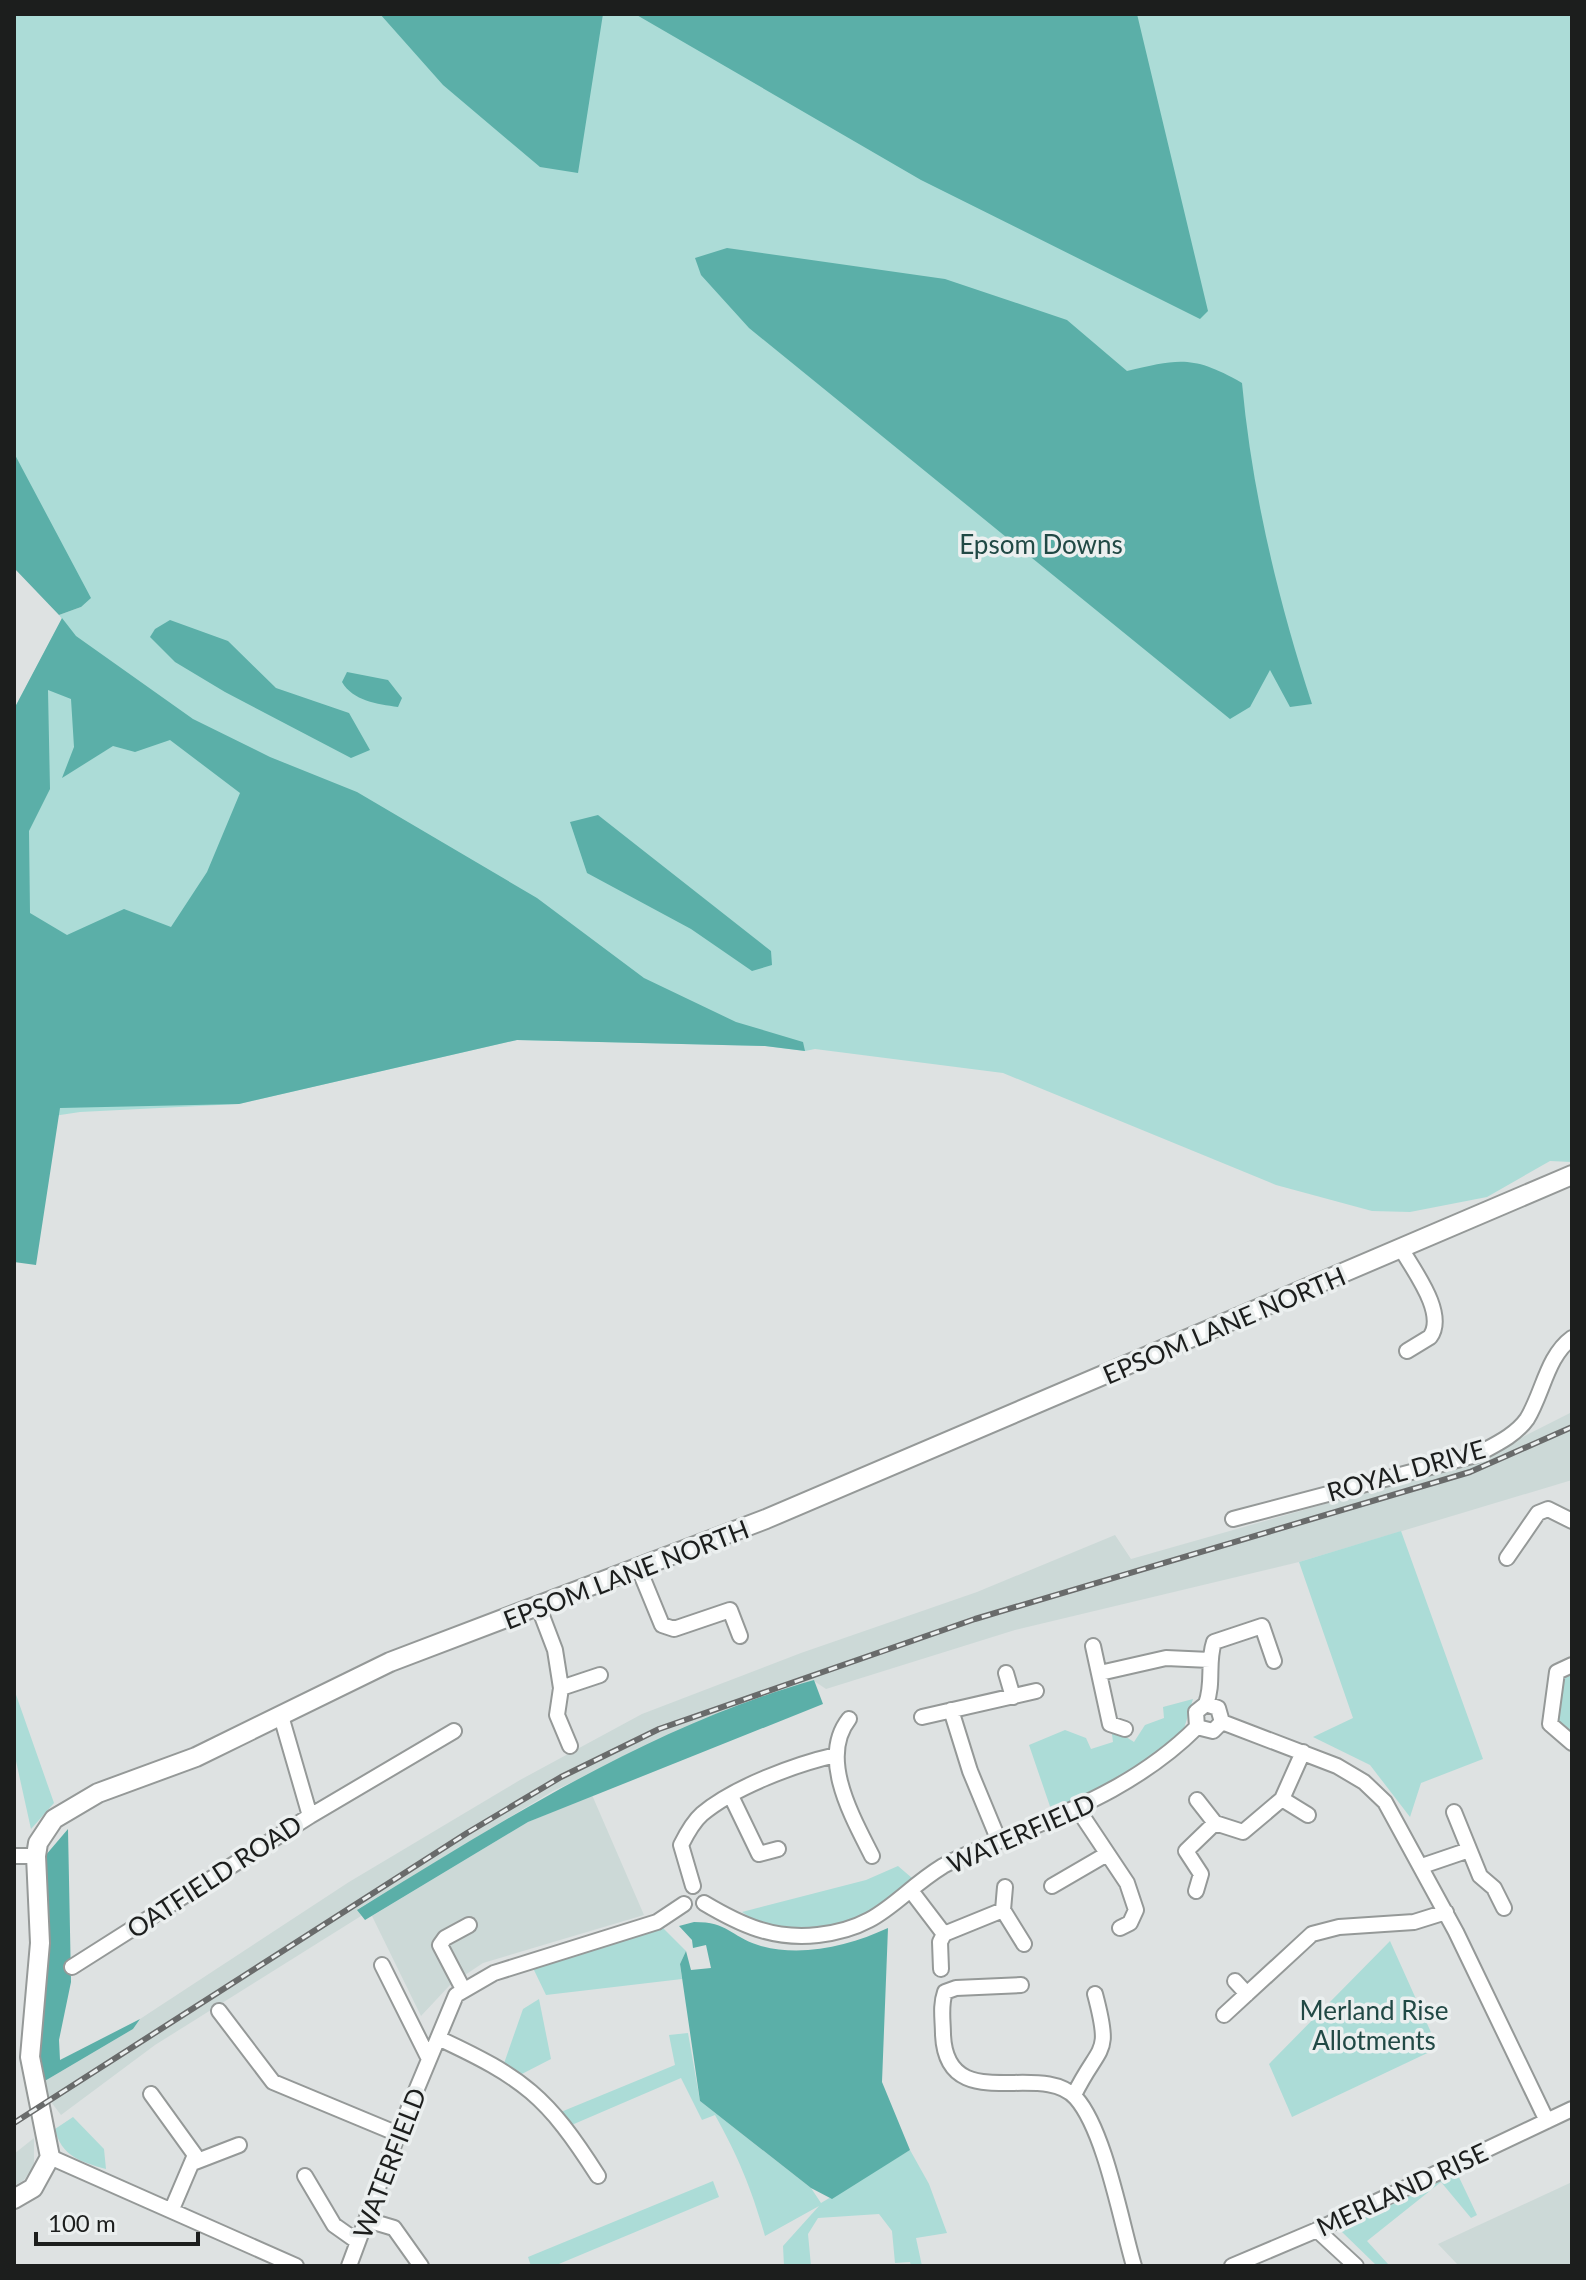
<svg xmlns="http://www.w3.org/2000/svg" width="1586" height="2280" viewBox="0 0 1586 2280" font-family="Lato,sans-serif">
	<rect width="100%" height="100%" fill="#dee2e2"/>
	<path fill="#ccd9d7" d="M1572,1412V1480L1299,1562L1015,1630L826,1689L814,1681L760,1696L553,1791L358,1909L361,1916L155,2045L61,2115L38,2085L133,2029L140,2019L349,1882L520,1780L642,1714L801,1653L977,1592L1115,1535L1131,1559L1413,1479L1499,1449Z
		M592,1795L644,1915L483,1963L450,1985L421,2016L372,1916L528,1822Z
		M34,2138V2166L24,2180L14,2186V2154Z
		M1572,2182V2266H1459L1438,2244Z"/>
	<path fill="#acdcd7" d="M14,14H1572V1162L1550,1161L1487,1197L1410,1212L1372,1211L1276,1185L1003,1073L815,1049L805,1051L765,1046L517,1040L239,1104L80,1112L14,1122V709L62,619L59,615L81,607L14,494Z
		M1401,1531L1483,1759L1421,1783L1410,1817L1370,1765L1313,1737L1353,1718L1299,1562Z
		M1572,1665V1743C1549,1726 1551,1697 1557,1672Z
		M14,1689L54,1803L31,1829L14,1752Z
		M1193,1699L1179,1745L1054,1818L1029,1745L1065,1730L1086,1738L1091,1749L1113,1742L1112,1734L1120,1733L1134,1742L1145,1725L1164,1718L1163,1707Z
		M898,1866L912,1878C874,1922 793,1950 742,1912L866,1880Z
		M657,1922L686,1951L680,1964L682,1979L546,1995L533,1968Z
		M1390,1941L1438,2048L1292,2117L1269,2064Z
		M539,1999L551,2059L516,2077L502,2069L523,2009Z
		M688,2033L700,2101L811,2188L821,2203L910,2150L929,2184L947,2233L916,2238L922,2266H911L910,2262L895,2263L892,2231L879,2214L818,2218L808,2234L811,2266H784L783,2246L819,2206L765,2236C752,2190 738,2156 715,2115L702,2120L681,2078L567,2127L556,2114L675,2065L669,2035Z
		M73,2117L104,2149L106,2169C81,2162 61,2156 55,2129Z
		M1457,2173L1477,2215L1471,2218L1441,2182L1367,2241L1388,2264L1385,2266H1377L1341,2231V2225Z
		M713,2181L719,2197L554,2266H531L528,2257Z"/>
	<path fill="#5bafa8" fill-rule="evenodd" d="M380,14H603L578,173L540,167L443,85Z
		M635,14H1137L1208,311L1200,319L921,180Z
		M727,248L945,279L1067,320L1127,371C1179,359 1193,355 1242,383C1252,492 1278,600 1312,704L1290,707L1270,670L1250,707L1230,719L749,328L701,275L695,258Z
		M14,453L91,598L81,607L59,615L14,568Z
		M62,618L76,636L193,719L270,757L357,792L537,898L644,978L736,1022L803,1042L805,1051L765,1046L517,1040L239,1104L60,1108L36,1265L14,1262V709ZM48,690L71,699L74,747L62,778L113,746L135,752L170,740L240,793L207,872L171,927L124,909L67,935L30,913L29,831L50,789Z
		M170,620L228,641L276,688L349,713L370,750L351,758L225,692L175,662L150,637L155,629Z
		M347,672L388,680L402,698L398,707C377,704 353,701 342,682Z
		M598,815L771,951L772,965L752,971L691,929L587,873L570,822Z
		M814,1680L823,1704L528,1822L365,1920L357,1910C502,1821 649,1727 814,1680Z
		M68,1829L71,1982L59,2040L60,2060L140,2019L133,2029L38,2085C39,2008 46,1933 45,1856Z
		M694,1922C729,1922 730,1936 758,1945C800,1958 849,1946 888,1928L882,2082L910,2150L832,2199L811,2188L700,2101L680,1964L686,1951L691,1970L711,1968L706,1945L693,1948L692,1940L679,1926Z"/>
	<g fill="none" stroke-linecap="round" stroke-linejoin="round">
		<g stroke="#959998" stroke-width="18">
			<path id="minor" d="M1402,1250C1414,1271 1447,1314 1430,1337L1407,1351
				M1233,1519L1476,1455C1494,1445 1515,1436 1527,1419C1543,1393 1547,1356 1572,1338
				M1507,1558L1538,1513L1548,1509L1572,1521
				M639,1569L662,1625L674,1629L730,1610L740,1636
				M539,1608L555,1650L561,1688
				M1093,1646L1110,1724L1125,1729
				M1572,1665L1557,1672L1550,1724L1572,1743
				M1006,1673L1013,1697
				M1100,1673L1166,1658L1210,1660
				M1206,1704C1214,1683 1207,1663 1214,1642L1262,1626L1274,1661
				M951,1710L970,1771L999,1841
				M922,1717L1036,1691
				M849,1719C818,1758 853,1818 872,1856
				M1222,1722L1337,1766L1364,1782L1385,1802L1456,1932L1547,2121
				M1197,1727L1196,1712L1206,1704L1218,1708L1222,1722
				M1197,1727L1213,1731L1222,1722
				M570,1746L557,1715L561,1688L600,1675
				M731,1796L759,1854L778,1849
				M1282,1799L1308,1815
				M1197,1800L1215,1823
				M1077,1808L1127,1883L1136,1910L1130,1923L1120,1928
				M1454,1812L1480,1876L1494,1888L1504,1908
				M310,1816L454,1731
				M14,1856H36
				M1422,1866L1469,1850
				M693,1886L681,1845C686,1835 694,1821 702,1814C734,1787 796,1764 836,1755
				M1052,1886L1107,1854
				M1196,1891L1201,1874L1186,1851L1215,1823L1243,1832L1282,1799L1303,1752
				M912,1892L944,1934
				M704,1903C741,1925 773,1940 818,1935C882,1928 896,1895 943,1866C966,1853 991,1845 1016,1834C1083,1806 1145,1779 1197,1727
				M1003,1910L1005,1887
				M382,1965L429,2059
				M72,1967L310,1816L281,1716
				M941,1969L940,1942L944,1934L1003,1910L1024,1944
				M1235,1981L1247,1994
				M1021,1985L956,1988L945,1992C940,2006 943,2020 943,2035C947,2118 1042,2059 1076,2098C1105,2131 1121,2222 1134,2266
				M463,1989L440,1945L445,1938L469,1925
				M219,2011L273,2082L398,2134
				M1224,2015L1312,1934L1339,1927L1414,1922L1446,1912
				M438,2038C524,2078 547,2096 598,2176
				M151,2094L195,2155L172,2209
				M1074,2095C1100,2042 1112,2058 1095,1994
				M50,2157L296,2266
				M195,2162L239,2145
				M305,2176L334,2225L358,2242
				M367,2220L394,2228L421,2266
				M1317,2230L1356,2266
				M349,2266L398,2134L456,1995L494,1973L657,1922L684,1904
				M1232,2266L1317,2230L1572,2109"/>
		</g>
		<g stroke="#959998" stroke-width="22">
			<path id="major" d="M14,2199L33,2188L50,2157L30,2057L40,1943L36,1856L38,1843L54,1819L98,1793L196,1757L390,1662L766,1519L1572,1175"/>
		</g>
		<use href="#minor" stroke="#fff" stroke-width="14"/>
		<use href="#major" stroke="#fff" stroke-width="18"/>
		<g stroke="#696b6b" stroke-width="6">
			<path id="rail" d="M14,2123L467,1833L561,1777L659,1729L975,1619L1470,1472L1572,1427"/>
		</g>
		<use href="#rail" stroke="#ebefef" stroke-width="3" stroke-dasharray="9" stroke-linecap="butt"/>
	</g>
	<g text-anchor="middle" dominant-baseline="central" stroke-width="7" stroke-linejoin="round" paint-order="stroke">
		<g font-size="26" fill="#214945" stroke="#ebefef">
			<text x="1041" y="544">Epsom Downs</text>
			<text x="1374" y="2010">Merland Rise<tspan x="1374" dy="30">Allotments</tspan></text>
		</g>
		<g font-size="26" fill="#1c1e1d" stroke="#ebefef">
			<text transform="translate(1224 1325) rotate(-23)">EPSOM LANE NORTH</text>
			<text transform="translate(1406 1470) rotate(-16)">ROYAL DRIVE</text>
			<text transform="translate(626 1574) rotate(-21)">EPSOM LANE NORTH</text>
			<text transform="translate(1021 1833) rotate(-24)">WATERFIELD</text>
			<text transform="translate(214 1876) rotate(-33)">OATFIELD ROAD</text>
			<text transform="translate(389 2163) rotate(-69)">WATERFIELD</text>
			<text transform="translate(1402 2189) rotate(-25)">MERLAND RISE</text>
		</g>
	</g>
	<rect width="1586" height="2280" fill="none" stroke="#1c1e1d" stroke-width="32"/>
	<path d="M36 2232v12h162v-12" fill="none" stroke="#1c1e1d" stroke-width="4"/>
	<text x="48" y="2232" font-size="24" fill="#1c1e1d" stroke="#ebefef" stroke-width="6" paint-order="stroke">100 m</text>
</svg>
